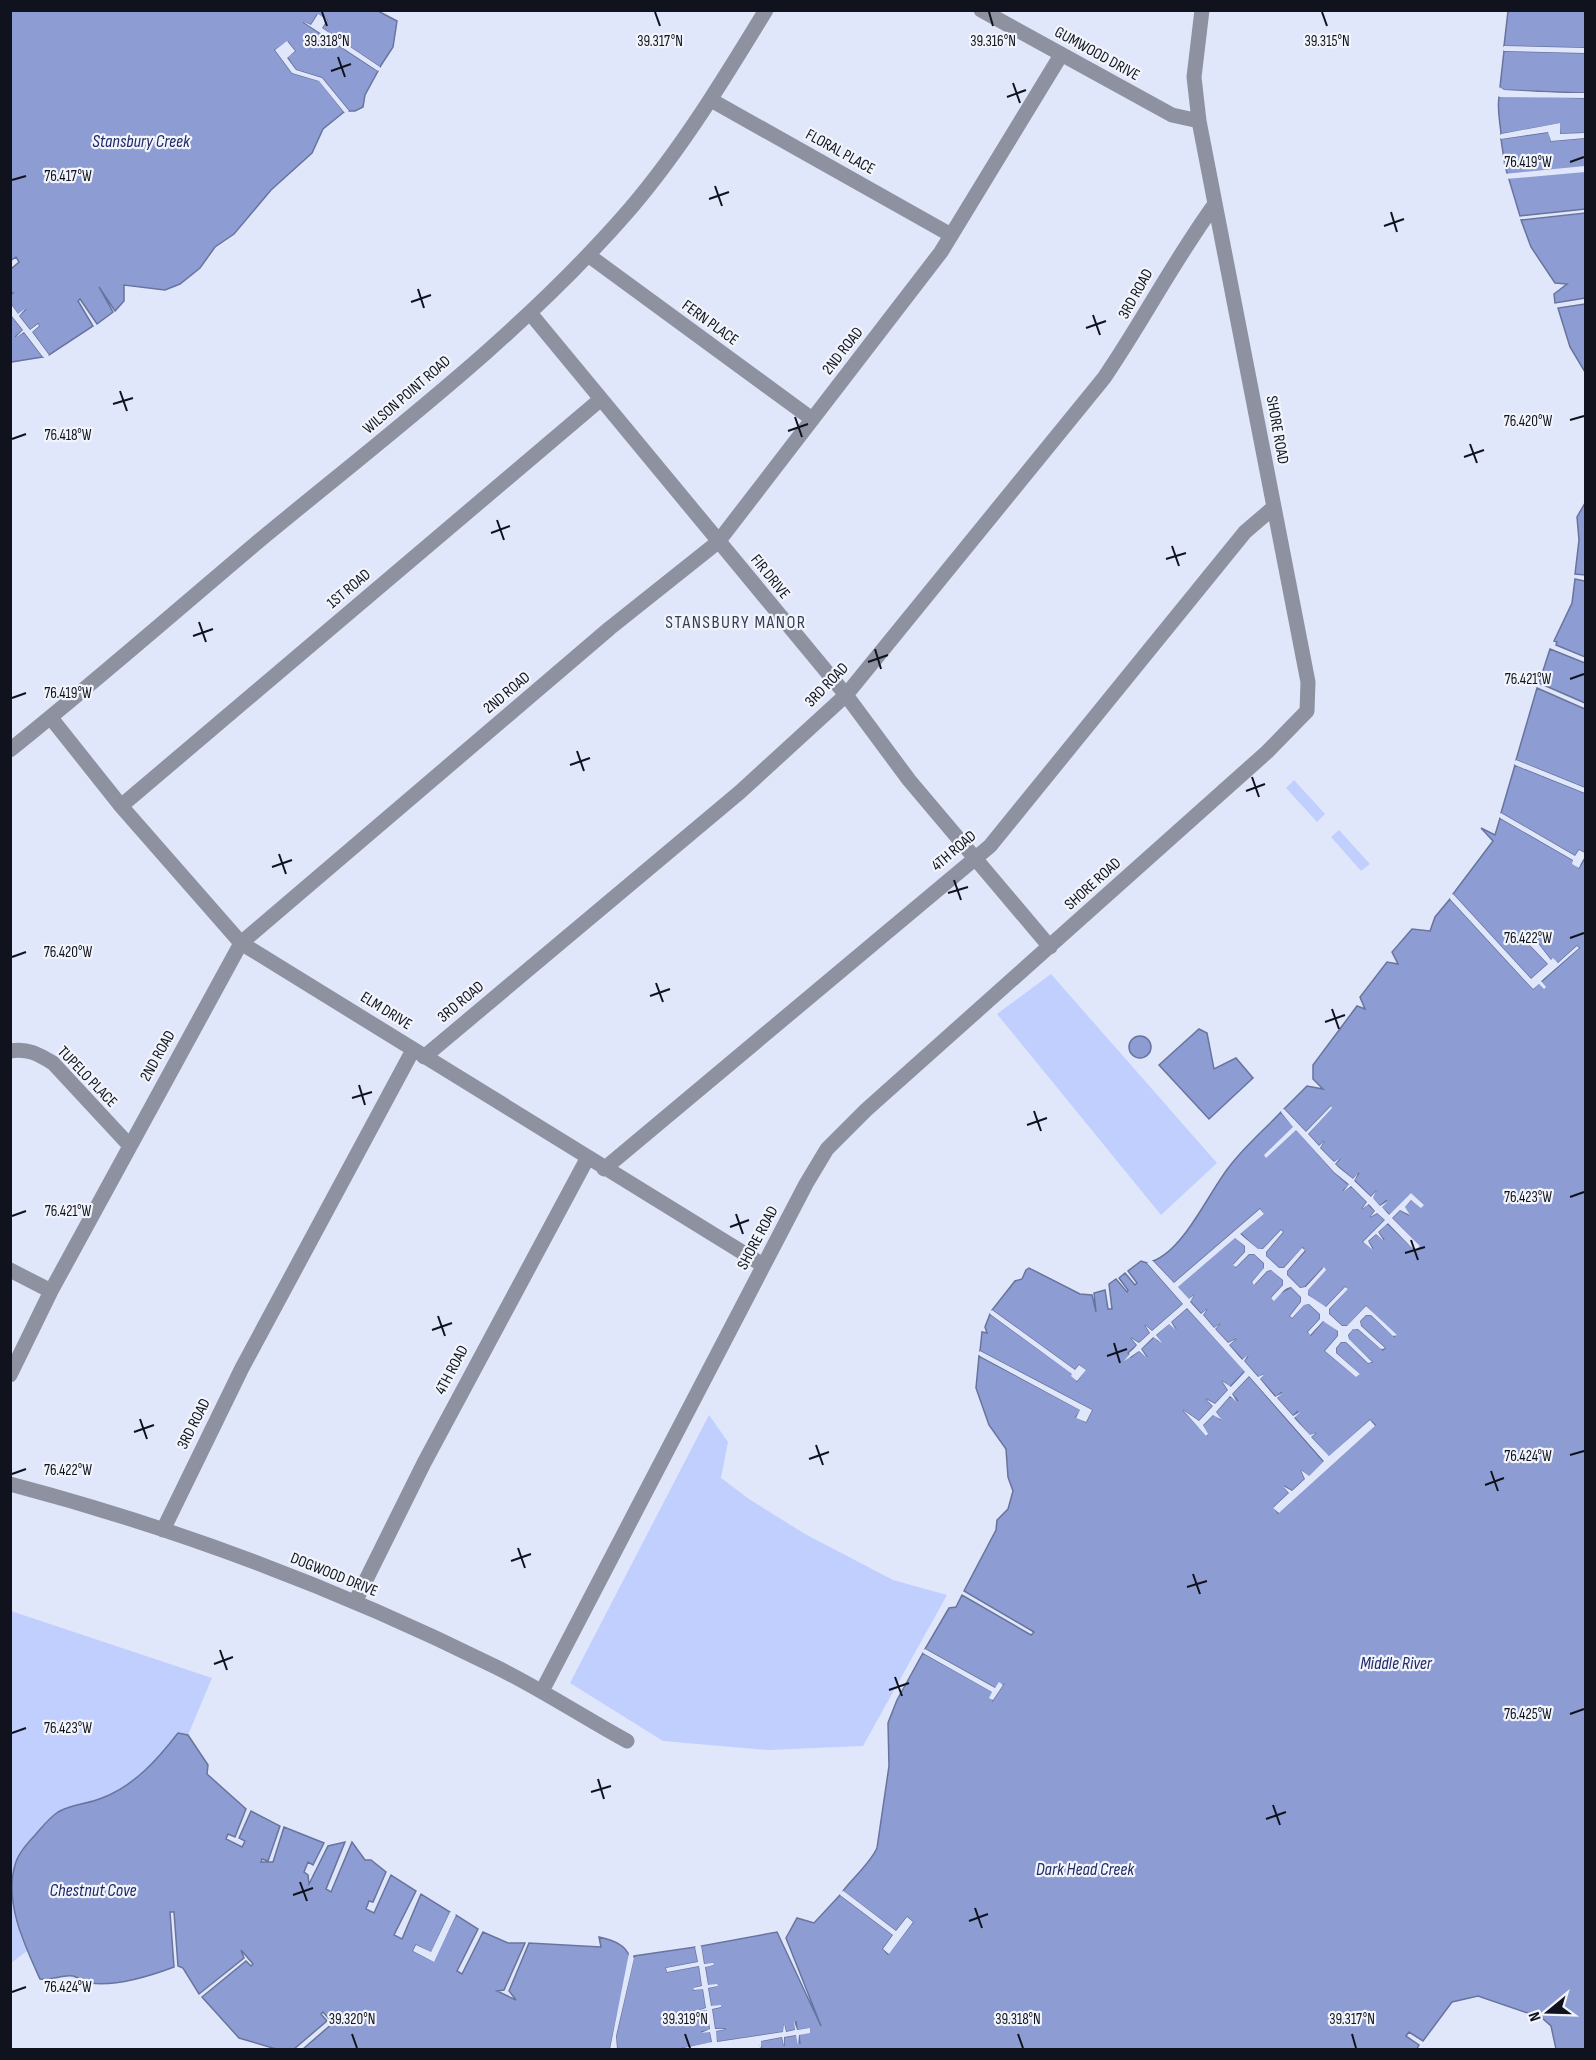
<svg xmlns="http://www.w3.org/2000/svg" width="1596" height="2060" viewBox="0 0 1596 2060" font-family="'Sofia Sans Condensed',sans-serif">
	<rect width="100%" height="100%" fill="#e0e7fb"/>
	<path fill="#c1cffe" d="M1294,780L1325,814L1317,822L1286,788Z
		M1339,830L1370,864L1361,871L1331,837Z
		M1051,974L1217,1163L1161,1215L997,1014Z
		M709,1415L728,1442L721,1478L749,1499L805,1534L893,1580L947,1595L863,1746L768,1750L663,1741L570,1683Z
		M11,1611L212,1678L188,1735L178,1733L158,1759L134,1780L102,1799L59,1812L25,1847L15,1865L13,1893L21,1937L27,1951L11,1963Z"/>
	<path fill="#8d9dd4" stroke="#68749d" stroke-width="1.5" d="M376,10L397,21L393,47L380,67L322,28L327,20L317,15L311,25L303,22L378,71L365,95L363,107L355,111H349L322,78L296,70L287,57L295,51L288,42L275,50L292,73L320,81L344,112L323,129L312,153L271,190L234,234L215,247L200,268L180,284L165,290L124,285V301L115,311L99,287L113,312L97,324L80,299L78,301L93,326L49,355L32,332L39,326L38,324L30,330L19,316L26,309L18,315L11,304V295L13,293H11V269L19,262L16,257L10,261L11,11Z
		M1508,11H1585V48L1504,46Z
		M1504,51L1585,53V93L1504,90L1500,87Z
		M1504,95L1585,98V133L1560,134L1559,124L1501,134C1500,121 1497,110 1499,97Z
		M1549,132L1551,141L1585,138V209L1520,216L1505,166L1501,139Z
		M1585,213V298L1555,303L1554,294L1567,284L1555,283L1531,247L1521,220Z
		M1585,304H1586L1585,372L1570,347L1558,308Z
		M11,315L23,330L15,337L24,332L43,357L11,362Z
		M1585,503V575L1575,574L1579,540L1577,517Z
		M1575,579L1585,581V657L1556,645L1557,642L1554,641L1572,603Z
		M1550,649L1585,663V703L1539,683Z
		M1537,688L1585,709V788L1516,760Z
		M1515,765L1585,793V853L1579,850L1575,856L1501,813Z
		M1500,818L1573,860L1579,868L1585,858V2049H1556L1551,2026L1542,2018L1478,1996L1452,2002L1423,2041L1409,2032L1406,2036L1419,2045L1417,2049H761L760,2041L782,2037L784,2046V2037L797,2035L800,2044L799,2035L810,2029L797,2030L796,2021L795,2030L786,2032L784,2024V2032L717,2042L715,2031L726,2029H715L712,2009L721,2007H711L708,1988L717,1986H708L705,1966L714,1965L704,1964L701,1946L777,1932L821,2026L786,1938L797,1918L814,1923L840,1895L893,1935L883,1949L888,1954L913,1922L907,1917L896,1931L843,1891C853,1878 871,1862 877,1848L889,1766L888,1723L897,1700L923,1653L993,1692V1700L1003,1685L995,1688L925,1649L949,1608L956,1607L962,1595L1031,1635L1034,1632L964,1591L996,1530L997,1520L1008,1509L1013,1491L1008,1477L1006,1449L989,1425L976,1388L979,1356L1081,1410L1076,1417L1086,1422L1092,1410L980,1351L982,1332L987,1333L985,1327L990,1314L1073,1374L1077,1381L1085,1370L1079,1365L1075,1370L992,1310L1015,1281L1022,1279L1026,1270L1029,1268L1080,1294L1092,1295L1096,1312L1094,1293L1105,1290L1108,1309H1112L1109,1284L1116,1279L1127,1292L1128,1290L1119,1278L1125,1273L1135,1285L1137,1283L1128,1271L1141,1261L1147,1263L1183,1304L1152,1331L1145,1325L1150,1333L1139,1343L1131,1338L1137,1345L1128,1353L1131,1357L1139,1351L1147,1357L1141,1349L1154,1337L1159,1341L1156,1335L1169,1323L1176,1329L1171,1322L1187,1308L1245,1371L1230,1387L1222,1381L1228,1390L1215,1404L1206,1399L1213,1406L1199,1421L1183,1410L1207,1436L1203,1425L1214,1414L1221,1420L1216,1412L1230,1396L1238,1401L1232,1394L1249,1376L1324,1462L1309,1477L1301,1470L1305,1479L1292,1491L1284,1486L1289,1493L1274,1507L1278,1513L1375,1425L1370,1420L1329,1457L1311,1437L1316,1433L1310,1436L1294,1417L1298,1411L1293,1416L1277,1398L1282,1392L1276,1397L1260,1379L1264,1374L1259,1378L1244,1361L1248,1356L1243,1360L1229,1345L1236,1339L1228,1343L1215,1329L1220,1324L1214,1328L1203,1315L1207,1309L1201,1314L1190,1301L1194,1295L1189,1300L1177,1287L1235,1237L1245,1246V1252L1234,1264L1236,1267L1249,1254H1254L1264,1263V1269L1252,1282L1255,1284L1267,1271L1272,1270L1283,1280V1285L1271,1298L1291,1287L1301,1297V1302L1290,1316L1292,1318L1304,1304H1309L1320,1314V1319L1308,1332L1311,1335L1323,1321H1327L1338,1331V1336L1325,1351L1356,1376L1359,1374L1336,1353V1348L1341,1342H1346L1368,1363L1372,1362L1349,1340L1348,1335L1353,1328L1358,1329L1383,1350L1385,1348L1361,1326L1360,1321L1366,1315H1371L1395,1337L1366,1306L1348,1326H1342L1329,1314V1309L1347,1289L1345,1287L1326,1307H1322L1308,1295L1307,1290L1323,1268L1305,1287L1300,1288L1287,1275V1271L1305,1251L1303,1248L1284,1268H1279L1266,1256V1252L1283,1232L1281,1230L1263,1249L1258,1250L1240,1233L1263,1214L1260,1209L1174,1283L1153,1261C1184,1250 1209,1192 1229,1167C1244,1147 1264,1130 1281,1112L1334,1172L1349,1185L1343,1191L1351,1186L1367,1202L1362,1209L1368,1204L1375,1211L1370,1217L1377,1213L1385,1220L1363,1242L1373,1249L1368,1241L1376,1234L1384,1240L1378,1232L1387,1223L1415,1250L1419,1246L1392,1218L1400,1210L1409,1215L1404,1207L1411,1200L1423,1205L1411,1194L1390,1215L1381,1207L1387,1200L1380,1206L1372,1198L1376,1191L1371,1197L1354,1180L1359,1173L1353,1179L1335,1164L1340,1159L1334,1162L1320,1148L1324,1141L1319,1146L1308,1134L1331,1106L1306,1132L1284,1109L1307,1086L1323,1089L1313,1079V1065L1357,1006L1365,1009L1360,997L1387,962L1398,964L1392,952L1412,929L1430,931L1435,917L1450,899L1533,989L1539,983L1544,988L1541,982L1579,948L1577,946L1558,963L1551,960L1533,937L1528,943L1548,964L1531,979L1453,894L1493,841L1481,828L1495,835Z
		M1199,1029L1207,1033L1214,1069L1236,1058L1253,1078L1209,1119L1159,1065Z
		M1129 1047a11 11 0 1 1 22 0a11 11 0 1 1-22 0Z
		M178,1733L188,1735L208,1765L207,1774L246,1809L235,1837L228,1834L226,1839L242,1847L245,1841L239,1838L251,1811L280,1826L268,1861L262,1859L261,1862H273L284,1827L324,1843L313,1865L308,1862L304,1872L308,1875L309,1884L328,1846L345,1842L326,1889L331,1892L352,1842L365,1860H371L386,1872L373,1902L369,1901L366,1909L374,1913L391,1875L416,1891L394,1935L402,1939L421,1894L450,1912L431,1953L416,1945L413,1951L433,1961L456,1915L478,1929L457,1971L462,1974L483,1932L508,1943H525L504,1990L497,1991L516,2000L509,1991L529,1943L601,1947L599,1937C612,1940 626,1944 630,1958L610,2049H303L341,2016L337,2011L329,2019L323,2012L321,2014L327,2021L294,2049H276L239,2038L202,1997L246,1961L251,1966L253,1964L241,1950L244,1958L199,1994L183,1968L178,1966L174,1912H170L174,1967C150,1976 116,1987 90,1983C83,1982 80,1978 73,1976C63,1974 51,1981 40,1979C25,1946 4,1903 15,1865C18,1853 28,1843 36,1834C43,1826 49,1818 58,1812C72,1804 88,1804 102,1798C134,1786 158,1759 178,1733Z
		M695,1947L698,1962L666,1968L667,1972L699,1966L702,1986L694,1988V1990L703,1988L706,2008L698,2011L707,2009L710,2030L701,2032L710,2031L712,2043L679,2049H617L616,2036L634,1956Z"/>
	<path fill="#e0e7fb" d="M318,14L327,20L322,28L380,67L378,71L302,21L311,25Z
		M287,41L295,51L287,58L296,70L322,78L349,111L344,112L319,81L292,73L275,50Z
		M1504,46L1585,48V53L1504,51Z
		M1500,87L1504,90L1555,93H1585V98L1499,97L1502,92Z
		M1560,123V134L1585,133V138L1551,141L1548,132L1501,139V134Z
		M1585,166V172L1506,179L1504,174Z
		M11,304L18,314L26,308L19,316L30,330L38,324L39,326L32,332L49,355L43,357L24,332L15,338L23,330L11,315Z
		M1516,760L1585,788V793L1515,765Z
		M1501,813L1575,856L1579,850L1585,853L1579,868L1572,864L1573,860L1500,818Z
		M1453,894L1531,979L1548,964L1527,942L1533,937L1551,960L1553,958L1558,963L1577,946L1579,948L1541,981L1546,987L1544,989L1539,984L1533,989L1450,899Z
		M1331,1106L1332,1108L1308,1134L1319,1146L1324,1141L1320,1148L1334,1162L1340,1158L1335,1164L1339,1168L1353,1179L1358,1173L1354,1181L1371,1197L1376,1191L1373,1198L1380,1206L1388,1201L1382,1207L1389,1215L1411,1193L1424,1205L1421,1208L1411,1200L1405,1207L1410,1215L1400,1210L1392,1218L1420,1246L1415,1251L1388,1223L1378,1232L1384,1241L1376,1234L1368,1241L1373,1250L1363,1242L1385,1220L1377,1213L1370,1217L1375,1211L1369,1204L1362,1209L1367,1202L1351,1186L1343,1192L1349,1184L1334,1172L1296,1130L1266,1158L1264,1155L1293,1127L1281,1112L1284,1109L1306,1132Z
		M1260,1209L1264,1214L1240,1234L1258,1249H1263L1281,1230L1283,1232L1266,1252V1256L1279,1268H1284L1302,1248L1305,1250L1287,1271V1275L1300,1288L1306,1287L1324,1267L1326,1270L1308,1290V1295L1326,1307L1345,1287L1348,1289L1329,1309V1314L1342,1326H1347L1366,1306L1397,1335L1393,1336L1371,1315H1366L1360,1321L1361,1326L1385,1348L1381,1349L1358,1329H1353L1348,1335L1349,1339L1372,1362L1368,1363L1346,1342H1341L1336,1348V1353L1360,1374L1356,1377L1325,1351L1338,1336V1331L1323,1321L1310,1335L1308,1332L1320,1319V1314L1309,1304L1304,1305L1292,1318L1290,1316L1301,1302V1297L1291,1287L1286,1288L1274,1301L1271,1298L1283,1285V1280L1271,1270L1267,1271L1254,1285L1252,1282L1264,1268V1263L1254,1254H1249L1236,1267L1233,1265L1245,1252V1246L1235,1238L1178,1287L1189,1299L1194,1295L1190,1302L1201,1314L1207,1309L1203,1315L1214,1328L1220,1324L1215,1329L1228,1343L1236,1339L1229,1345L1242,1360L1248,1355L1244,1361L1258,1377L1265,1374L1260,1379L1275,1397L1283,1393L1277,1398L1293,1416L1300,1412L1294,1418L1310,1435L1316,1433L1311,1437L1329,1456L1370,1420L1375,1426L1279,1513L1273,1508L1289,1493L1283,1486L1292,1491L1305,1479L1301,1470L1309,1476L1324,1461L1249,1376L1232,1394L1237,1402L1230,1396L1216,1412L1222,1420L1213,1415L1203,1425L1208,1434L1206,1436L1183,1410L1199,1421L1213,1406L1206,1399L1215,1404L1228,1390L1222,1381L1231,1387L1245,1372L1187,1308L1171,1322L1176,1330L1169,1324L1156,1335L1162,1343L1153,1337L1141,1349L1147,1358L1139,1351L1124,1361L1137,1345L1131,1338L1139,1343L1150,1333L1145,1325L1152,1331L1183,1304L1147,1263L1153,1261L1174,1283Z
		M992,1310L1075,1370L1079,1365L1086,1370L1077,1381L1071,1376L1072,1374L990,1314Z
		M980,1351L1092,1410L1086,1422L1076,1418L1080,1410L980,1356Z
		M925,1649L995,1688L999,1682L1003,1685L993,1700L989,1698L992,1692L923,1653Z
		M841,1889L896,1931L907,1917L913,1922L889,1954L883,1949L893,1935L840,1895L843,1891Z
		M450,1912L453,1914L433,1955L417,1949L432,1957L453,1914L456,1915L434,1962L413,1951L416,1945L431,1952Z
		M701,1945L704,1964L713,1963L714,1965L705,1967L708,1985L717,1984L718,1986L708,1988L711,2006L721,2005V2007L712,2009L715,2029H726L716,2031L717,2042L783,2032L784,2023L786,2032L795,2030L794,2021L797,2030L810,2028V2033L799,2035L798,2045L796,2035L784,2037V2046L782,2037L761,2041V2049L758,2041L737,2044V2049L735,2045L714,2049H679L712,2042L710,2032L701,2033L710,2029L707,2010L697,2011L706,2008L703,1989L694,1990L693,1988L702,1986L699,1966L667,1972L666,1968L698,1962L695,1947L699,1948Z
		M629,1953L634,1958L616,2036L617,2049L614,2050V2046L613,2050L610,2049Z"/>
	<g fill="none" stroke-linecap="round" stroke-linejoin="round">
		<path stroke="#8e92a0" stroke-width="15" d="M981,10L1172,115L1199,121
			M711,100L951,235
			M588,255L812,419
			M530,313L846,695L909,780L1050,947
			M51,718L121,806L241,943L763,1265
			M10,750C95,682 177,610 260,540C387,435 522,334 630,209C682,148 724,79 766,10
			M121,806L601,399
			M10,1051C28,1048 38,1054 53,1063L130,1146
			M424,1057L740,792L846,695L1104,378C1143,321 1174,260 1215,204
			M604,1169L990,846L1245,532L1273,508
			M10,1270L51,1291
			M10,1375L51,1291L241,943L610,628L718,542L941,252L1061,55
			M10,1484C177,1528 341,1590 496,1667C541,1689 583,1717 627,1741
			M163,1530L242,1368L413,1050
			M355,1602L424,1463L587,1159
			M542,1691L806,1184L827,1149L866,1110L1267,752L1307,711L1308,682L1199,121L1194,77L1202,10"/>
	</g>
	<path fill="none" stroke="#10131e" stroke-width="2" d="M322,12L327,26M655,12L660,26M989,12L993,26M1322,12L1327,26M338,57L345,77M331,71L351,64M1013,83L1020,103M1007,97L1026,90M1570,162L1584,157M12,180L26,176M715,186L722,206M709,199L729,192M1391,212L1397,232M1384,226L1404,219M418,289L424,308M411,302L431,295M1093,315L1100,335M1086,328L1106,321M120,391L127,411M113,404L133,398M795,417L802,437M1570,420L1584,416M788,431L808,424M12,439L26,434M1470,444L1477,463M1464,457L1484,450M497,520L504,540M491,533L510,526M1172,546L1179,566M1166,559L1186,553M199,622L206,642M193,636L213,629M875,649L881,669M868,662L888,655M1570,679L1584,674M12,698L26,693M577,751L584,771M570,765L590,758M1252,777L1259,797M1246,791L1265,784M279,854L286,874M272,867L292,860M954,880L961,900M948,893L968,887M1570,938L1584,933M12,957L26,952M656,983L663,1002M650,996L670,989M1332,1009L1339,1029M1325,1022L1345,1015M359,1085L365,1105M352,1098L372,1092M1034,1111L1041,1131M1027,1125L1047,1118M1570,1197L1584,1192M736,1214L743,1234M12,1216L26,1211M730,1227L749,1220M1411,1240L1418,1260M1405,1253L1425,1247M438,1316L445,1336M432,1330L452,1323M1114,1343L1120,1363M1107,1356L1127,1349M140,1419L147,1439M134,1432L154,1425M816,1445L823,1465M1570,1455L1584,1451M809,1459L829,1452M1491,1471L1498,1491M12,1474L26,1469M1485,1485L1504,1478M518,1548L525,1568M511,1561L531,1554M1193,1574L1200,1594M1187,1587L1207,1581M220,1650L227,1670M214,1664L233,1657M895,1677L902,1696M889,1690L909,1683M1570,1714L1584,1709M12,1733L26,1728M598,1779L604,1799M591,1792L611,1786M1273,1805L1280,1825M1266,1819L1286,1812M300,1882L307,1901M293,1895L313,1888M975,1908L982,1928M969,1921L988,1914M12,1992L26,1987M352,2034L357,2048M685,2034L690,2048M1018,2034L1023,2048M1352,2034L1356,2048"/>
	<g text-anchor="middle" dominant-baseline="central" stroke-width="4.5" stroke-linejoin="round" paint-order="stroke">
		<g font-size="16" fill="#10131e" stroke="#f2f4fb">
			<text transform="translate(1097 54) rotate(29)">GUMWOOD DRIVE</text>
			<text transform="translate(840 152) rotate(29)">FLORAL PLACE</text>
			<text transform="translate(1136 294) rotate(-61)">3RD ROAD</text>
			<text transform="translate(710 323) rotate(36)">FERN PLACE</text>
			<text transform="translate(843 351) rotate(-52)">2ND ROAD</text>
			<text transform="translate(407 395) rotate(-41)">WILSON POINT ROAD</text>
			<text transform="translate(1277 430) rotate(80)">SHORE ROAD</text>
			<text transform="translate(770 577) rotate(51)">FIR DRIVE</text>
			<text transform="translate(349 589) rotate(-40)">1ST ROAD</text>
			<text transform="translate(827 685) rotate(-46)">3RD ROAD</text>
			<text transform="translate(507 693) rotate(-40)">2ND ROAD</text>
			<text transform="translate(954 851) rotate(-40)">4TH ROAD</text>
			<text transform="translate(1093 884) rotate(-42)">SHORE ROAD</text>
			<text transform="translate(461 1002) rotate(-40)">3RD ROAD</text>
			<text transform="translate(386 1011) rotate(32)">ELM DRIVE</text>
			<text transform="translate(158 1056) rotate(-61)">2ND ROAD</text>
			<text transform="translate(87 1077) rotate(46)">TUPELO PLACE</text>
			<text transform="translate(758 1238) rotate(-62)">SHORE ROAD</text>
			<text transform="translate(452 1370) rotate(-62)">4TH ROAD</text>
			<text transform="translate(194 1424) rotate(-63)">3RD ROAD</text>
			<text transform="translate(334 1575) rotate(22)">DOGWOOD DRIVE</text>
		</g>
		<g font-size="18" font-style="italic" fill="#20296a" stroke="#f2f4fb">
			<text x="141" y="141">Stansbury Creek</text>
			<text x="1396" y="1663">Middle River</text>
			<text x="1085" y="1869">Dark Head Creek</text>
			<text x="93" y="1890">Chestnut Cove</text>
		</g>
		<g font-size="18" letter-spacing="1.5" fill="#353c56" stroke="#f2f4fb">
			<text x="736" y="622">STANSBURY MANOR</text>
		</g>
	</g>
	<g font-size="15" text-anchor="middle" fill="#10131e" stroke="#f2f4fb" stroke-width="4.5" stroke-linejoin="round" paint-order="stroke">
		<text x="327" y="46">39.318°N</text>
		<text x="660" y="46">39.317°N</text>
		<text x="993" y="46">39.316°N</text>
		<text x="1327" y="46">39.315°N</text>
		<text x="1528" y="167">76.419°W</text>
		<text x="68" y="181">76.417°W</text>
		<text x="1528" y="426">76.420°W</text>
		<text x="68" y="440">76.418°W</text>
		<text x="1528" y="684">76.421°W</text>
		<text x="68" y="698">76.419°W</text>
		<text x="1528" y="943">76.422°W</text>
		<text x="68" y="957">76.420°W</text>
		<text x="1528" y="1202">76.423°W</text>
		<text x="68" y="1216">76.421°W</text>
		<text x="1528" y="1461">76.424°W</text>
		<text x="68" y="1475">76.422°W</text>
		<text x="1528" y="1719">76.425°W</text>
		<text x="68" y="1733">76.423°W</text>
		<text x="68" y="1992">76.424°W</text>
		<text x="352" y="2024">39.320°N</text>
		<text x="685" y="2024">39.319°N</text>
		<text x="1018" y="2024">39.318°N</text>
		<text x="1352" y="2024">39.317°N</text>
	</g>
	<rect width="1596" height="2060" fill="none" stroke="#10131e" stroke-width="24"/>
	<g transform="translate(1548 2012) rotate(251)" stroke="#f2f4fb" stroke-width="4.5" paint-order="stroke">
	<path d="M0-4.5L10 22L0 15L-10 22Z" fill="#10131e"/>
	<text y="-9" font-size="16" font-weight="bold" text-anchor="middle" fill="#10131e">N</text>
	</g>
</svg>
